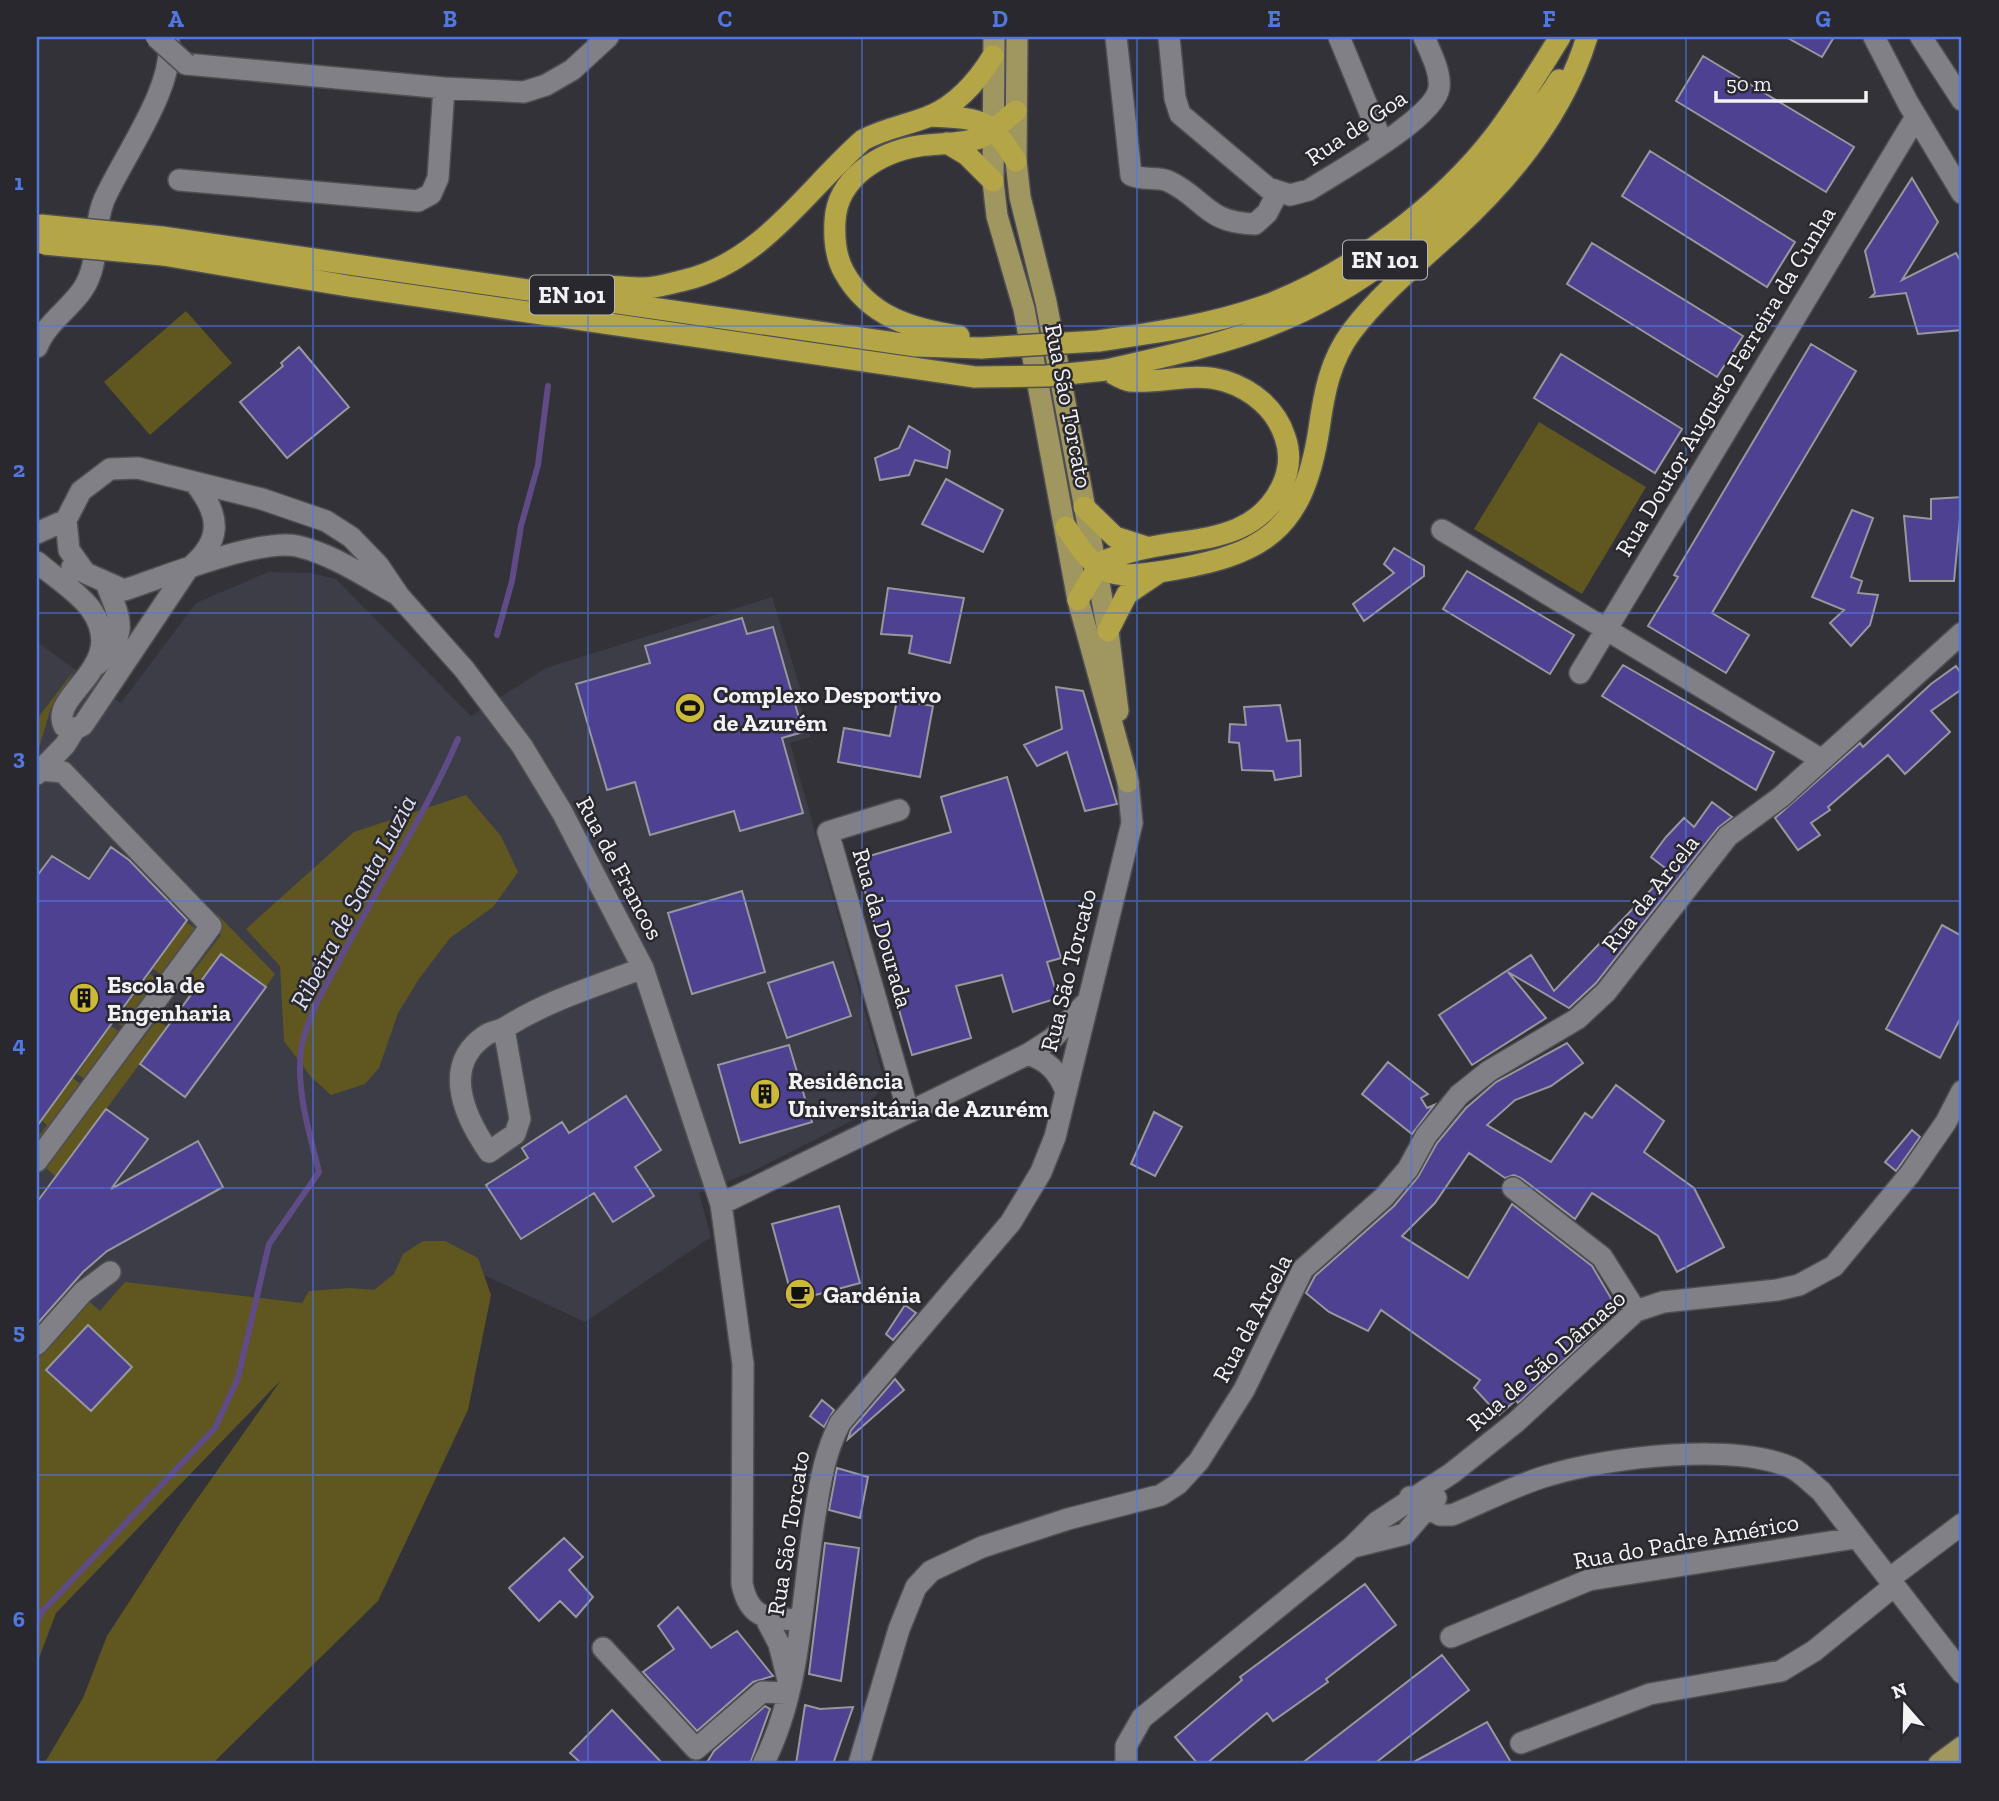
<svg xmlns="http://www.w3.org/2000/svg" width="1999" height="1801" viewBox="0 0 1999 1801" font-family="'Zilla Slab',serif">
	<rect width="100%" height="100%" fill="#323238"/>
	<path fill="#3d3d48" d="M268,572L310,573L336,579L471,716L546,668L772,597L804,700L799,702L811,737L790,743L883,1076L882,1087L861,1116L751,1172L699,1193L711,1237L585,1322L475,1271L281,1380L56,1613L37,1664V642L121,703L196,603Z"/>
	<path fill="#5f571f" d="M186,311L232,363L150,435L104,382Z
		M1539,422L1646,487L1582,594L1474,529Z
		M76,668L51,708L37,754V719Z
		M466,795L501,836L518,872L493,907L450,938L419,979L398,1013L379,1068L365,1084L331,1095L311,1077L284,1041L280,966L246,929L354,832Z
		M217,914L275,974L266,987L189,997L179,990L221,935L211,918Z
		M186,922L198,930L163,976L153,969Z
		M150,974L159,981L124,1027L114,1022Z
		M157,1020L167,1027L56,1177L45,1167Z
		M111,1026L121,1033L86,1080L77,1074Z
		M73,1078L83,1086L37,1148V1138L47,1125L41,1120Z
		M423,1241H445L478,1258L491,1295L468,1410L378,1601L212,1764H44L83,1698L107,1636L181,1522L281,1380L56,1613L37,1663V1361L46,1344L85,1298L100,1311L125,1282L302,1303L309,1291L350,1288L374,1290L394,1274L403,1254Z"/>
	<g fill="none" stroke-linecap="round" stroke-linejoin="round">
		<path stroke="#5f4c86" stroke-width="6" d="M497,635L512,581L521,526L538,465L548,386
			M37,1623L40,1614L215,1428L238,1378L269,1244L319,1172C310,1135 296,1091 301,1051C306,1017 327,984 343,954C380,882 426,814 458,739"/>
	</g>
	<path fill="#4e4192" stroke="#97979e" stroke-width="2" d="M1786,37H1834L1822,57Z
		M1703,56L1854,147L1826,192L1676,101Z
		M1650,151L1795,242L1767,287L1622,196Z
		M1912,178L1938,222L1902,280L1956,253L1962,264V330L1918,334L1906,293L1871,297L1875,293L1865,251Z
		M1592,243L1743,336L1717,377L1567,284Z
		M1811,344L1856,371L1712,613L1749,635L1726,673L1648,626L1678,577L1674,575Z
		M299,347L349,407L287,458L240,402L283,366L281,363Z
		M1561,354L1682,429L1655,473L1534,398Z
		M909,426L950,451L947,468L915,460L909,475L880,480L875,458L899,448Z
		M946,479L1003,510L983,552L922,524Z
		M1962,497L1954,581H1910L1904,516L1931,519V499Z
		M1852,510L1873,518L1851,577L1862,581L1858,593L1878,595L1870,625L1851,646L1830,623L1844,610L1812,597Z
		M1394,548L1424,566V576L1364,621L1353,604L1394,573L1384,564Z
		M1467,571L1574,635L1550,674L1443,609Z
		M888,588L964,598L950,663L909,653L912,636L881,634Z
		M742,618L747,634L773,627L803,732L782,738L803,813L740,831L734,811L650,835L635,782L607,790L576,684L650,663L645,646Z
		M1623,665L1774,752L1756,790L1602,696Z
		M1956,666L1962,675V689L1931,711L1950,732L1905,774L1888,755L1828,807L1830,810L1811,823L1820,835L1798,850L1775,818L1860,743L1863,747L1931,684Z
		M1056,687L1083,691L1117,804L1085,811L1067,752L1037,766L1024,745L1062,729Z
		M897,700L933,706L920,777L838,762L844,728L890,736Z
		M1280,705L1287,741L1300,740L1301,776L1275,780L1273,771L1242,770L1239,743L1229,742L1230,724L1246,725L1244,707Z
		M1007,777L1061,958L1047,962L1058,998L1013,1012L1002,975L956,986L971,1038L912,1055L856,860L951,832L941,797Z
		M1712,802L1732,817L1718,828L1596,983L1569,1008L1508,972L1546,1018L1472,1065L1439,1015L1531,955L1554,991L1669,871L1651,857L1666,837L1684,818L1694,827Z
		M111,847L129,860L187,920L37,1126V876L52,856L89,879Z
		M742,891L765,972L692,994L668,913Z
		M1942,925L1962,936V1015L1940,1058L1886,1029Z
		M221,954L266,987L185,1097L140,1064Z
		M833,962L851,1016L787,1038L768,983Z
		M1567,1043L1583,1063L1551,1086L1515,1100L1487,1125L1551,1162L1585,1113L1592,1118L1616,1085L1664,1121L1644,1152L1694,1188L1724,1247L1677,1272L1658,1236L1592,1193L1575,1219L1521,1178L1514,1175L1505,1178L1469,1153L1435,1203L1402,1236L1468,1278L1512,1204L1592,1266L1618,1310L1518,1403L1516,1400L1499,1415L1474,1388L1480,1380L1381,1310L1368,1331L1329,1312L1306,1293L1315,1276L1394,1206L1418,1177L1437,1143L1466,1108L1496,1082Z
		M789,1045L812,1122L740,1143L718,1065Z
		M1388,1062L1428,1094L1421,1098L1427,1108L1434,1105L1412,1134L1362,1094Z
		M626,1096L661,1150L635,1167L654,1196L613,1222L594,1193L521,1239L486,1185L528,1158L522,1148L562,1122L569,1133Z
		M106,1109L148,1139L111,1189L198,1141L223,1187L107,1251L83,1272L37,1324V1202Z
		M1154,1112L1182,1127L1155,1176L1131,1164Z
		M1912,1130L1920,1137L1896,1171L1885,1162Z
		M839,1206L860,1283L793,1301L772,1224Z
		M905,1305L916,1313L893,1340L886,1334Z
		M88,1325L132,1367L91,1411L46,1370Z
		M895,1379L904,1390L848,1439L851,1430Z
		M822,1400L834,1410L824,1427L810,1416Z
		M837,1468L868,1477L860,1518L829,1510Z
		M564,1538L583,1557L569,1570L593,1597L576,1617L560,1601L539,1621L509,1588Z
		M825,1543L859,1548L841,1681L809,1674Z
		M1365,1584L1396,1625L1326,1679L1328,1682L1273,1721L1267,1713L1206,1764H1198L1175,1737L1242,1680L1240,1677Z
		M678,1607L711,1648L737,1631L773,1676L753,1682L697,1731L643,1672L674,1649L658,1626Z
		M1442,1655L1469,1690L1374,1764H1301Z
		M805,1705L820,1709L853,1707L833,1764H796Z
		M765,1706L770,1709L750,1764H706L714,1751Z
		M612,1710L663,1764H582L570,1753Z
		M1487,1722L1512,1764H1410Z"/>
	<g fill="none" stroke-linecap="round" stroke-linejoin="round">
		<g stroke="#4e4e53" stroke-width="24">
			<path id="minor" d="M1116,37L1131,175C1143,181 1157,176 1168,181C1205,198 1205,223 1255,224L1267,213L1278,192
				M1169,37L1175,98L1180,114L1268,188L1290,195L1309,190C1337,172 1435,118 1439,88C1441,71 1430,52 1424,37
				M1339,37L1382,142
				M1874,37L1908,103L1962,193
				M1921,37L1962,100
				M186,64L444,88L524,92L546,85L572,70L608,37
				M179,180L418,201L431,194L438,178L444,88
				M37,347C46,323 70,309 83,289C101,262 92,228 104,200C122,158 178,84 168,37
				M1442,530L1822,760
				M37,533L66,520
				M37,562C53,576 77,591 90,608C132,666 48,694 64,726L75,729L83,725L187,570C222,542 222,517 195,483
				M72,567L124,590C165,577 258,538 297,546C332,554 364,576 395,593
				M84,571L69,550L66,520L81,491L110,469L138,468L262,499L326,521L351,537L378,565L399,596L464,669L522,746L562,812L643,968L721,1204L743,1364L742,1584C750,1621 769,1618 799,1620
				M98,664C129,632 121,621 106,583
				M1580,673L1916,117
				M37,774L65,745L75,729
				M899,810L828,832L908,1111
				M504,1029L520,1119L515,1134L489,1152C464,1116 441,1065 486,1035C492,1031 500,1031 506,1027C551,999 594,987 643,968
				M1028,1054C1047,1061 1057,1070 1065,1089
				M37,1161L211,926L63,772L40,770
				M1513,1188L1602,1257L1636,1311
				M721,1204L1028,1054L1053,1038L1085,1004
				M37,1344L83,1292L110,1272
				M1410,1497L1440,1515H1452C1484,1502 1517,1484 1550,1475C1610,1457 1735,1442 1792,1468C1802,1473 1812,1484 1821,1491L1962,1673
				M1353,1547L1405,1534L1436,1498
				M1889,1579L1962,1524
				M766,1619L779,1644L789,1684
				M1451,1637L1589,1580L1855,1538
				M603,1648L696,1749L762,1692L787,1693
				M1521,1743L1650,1694L1781,1671L1814,1651L1894,1586
				M763,1764C802,1689 801,1598 815,1515C820,1482 825,1452 840,1423L1011,1222L1041,1172L1055,1137L1132,823L1128,782
				M859,1764L899,1629L916,1587L931,1571L982,1547L1068,1519L1161,1495L1178,1484L1199,1461L1244,1390L1303,1269L1384,1197L1408,1169L1426,1136L1459,1095L1489,1071L1577,1019L1606,992L1728,836L1781,797L1962,633
				M1126,1764V1746L1142,1718L1352,1547L1377,1522L1452,1473L1516,1422L1636,1311L1663,1302L1777,1290L1799,1285L1834,1266L1910,1174L1946,1122L1962,1091"/>
		</g>
		<g stroke="#4e4e53" stroke-width="24">
			<path id="major" d="M994,37L993,181L997,216L1024,309L1078,600L1128,782
				M1017,37L1016,161L1020,197L1046,302L1108,631L1118,711
				M1939,1764L1962,1747"/>
		</g>
		<g stroke="#4e4e53" stroke-width="24">
			<path id="highway" d="M929,116C979,119 989,116 1016,161
				M947,143L967,155L993,181
				M162,237L916,346L982,348
				M163,255L348,286L975,377
				M575,292C601,282 617,288 643,288C657,288 672,283 685,280C762,262 807,189 863,140C885,128 908,125 930,116C958,104 977,82 993,56
				M959,336C912,329 869,317 844,272C835,256 834,238 835,221C837,178 880,152 919,146C939,143 963,145 982,137C994,131 1005,119 1016,111
				M1098,341C1154,333 1210,325 1264,306C1348,275 1441,206 1496,134C1519,103 1540,70 1560,37
				M1106,370C1162,357 1218,346 1271,325C1363,289 1444,222 1506,147C1524,125 1545,104 1559,80
				M1084,507L1115,537L1146,547
				M1066,527C1098,576 1106,580 1165,571C1263,555 1303,532 1319,429C1324,393 1330,360 1352,331C1381,293 1419,262 1454,230C1512,177 1564,113 1587,37
				M1078,600L1101,562C1116,556 1131,551 1147,548C1197,537 1254,542 1281,488C1289,472 1291,454 1285,437C1276,409 1253,390 1225,381C1192,371 1163,384 1130,381C1122,380 1113,373 1106,370
				M1108,631L1127,594L1158,573"/>
		</g>
		<use href="#minor" stroke="#808086" stroke-width="21"/>
		<use href="#major" stroke="#9f9660" stroke-width="21"/>
		<use href="#highway" stroke="#b4a546" stroke-width="21"/>
		<g stroke="#4e4e53" stroke-width="24" stroke-linecap="butt">
			<path id="minor-bridge" d="M156,37L186,64"/>
		</g>
		<g stroke="#4e4e53" stroke-width="24" stroke-linecap="butt">
			<path id="highway-bridge" d="M40,225L162,237
				M44,244L163,255
				M982,348L1098,341
				M975,377L1047,376L1106,370"/>
		</g>
		<use href="#minor-bridge" stroke="#808086" stroke-width="21"/>
		<use href="#highway-bridge" stroke="#b4a546" stroke-width="21"/>
	</g>
	<path fill="none" stroke="#5277e0" stroke-width="2" stroke-opacity="0.55" d="M313,37V1764M588,37V1764M862,37V1764M1137,37V1764M1411,37V1764M1686,37V1764M37,326H1962M37,613H1962M37,901H1962M37,1188H1962M37,1475H1962"/>
	<defs>
		<g id="stadium-disc" transform="scale(1.575)"><circle r="9.5" fill="#ccb939" stroke="#28282e"/><path d="M0-5a6.5 5 0 1 0 0 10a6.5 5 0 1 0 0-10ZM-3.5-1.8h7v3.6h-7Z" fill="#111"/></g>
		<g id="building-disc" transform="scale(1.575)"><circle r="9.5" fill="#ccb939" stroke="#28282e"/><path d="M-4-6H4V6H1V3H-1V6H-4ZM-2.5-4.3h1.7v1.8h-1.7ZM.8-4.3h1.7v1.8H.8ZM-2.5-1h1.7V.8h-1.7ZM.8-1h1.7V.8H.8Z" fill="#111"/></g>
		<g id="cafe-disc" transform="scale(1.575)"><circle r="9.5" fill="#ccb939" stroke="#28282e"/><path d="M-5.5-4.5H6V0H3Q3 3.5 0 3.5H-2.5Q-5.5 3.5-5.5 0ZM3-3.2v2h1.7v-2ZM-6 4.5H4V6H-6Z" fill="#111"/></g>
	</defs>
	<g fill-rule="evenodd">
		<use href="#stadium-disc" x="690" y="708"/>
		<use href="#building-disc" x="84" y="998"/>
		<use href="#building-disc" x="765" y="1094"/>
		<use href="#cafe-disc" x="800" y="1294"/>
	</g>
	<g text-anchor="middle" dominant-baseline="central" stroke-width="5" stroke-linejoin="round" paint-order="stroke">
		<g fill="#28282e" stroke="#b6b6ba" stroke-width="2">
			<rect x="1343" y="240.5" width="84" height="39" rx="5"/>
			<rect x="530" y="275.5" width="84" height="39" rx="5"/>
		</g>
		<g font-size="23" font-weight="bold" fill="#f3f3f6">
			<text x="1385" y="260">EN 101</text>
			<text x="572" y="295">EN 101</text>
		</g>
		<g font-size="24" fill="#f3f3f6" stroke="#28282e">
			<text transform="translate(1356 127) rotate(-34)">Rua de Goa</text>
			<text transform="translate(1725 381) rotate(-59)">Rua Doutor Augusto Ferreira da Cunha</text>
			<text transform="translate(1069 406) rotate(79)">Rua São Torcato</text>
			<text transform="translate(620 868) rotate(62)">Rua de Francos</text>
			<text transform="translate(1650 893) rotate(-52)">Rua da Arcela</text>
			<text transform="translate(883 928) rotate(74)">Rua da Dourada</text>
			<text transform="translate(1068 970) rotate(-76)">Rua São Torcato</text>
			<text transform="translate(1252 1318) rotate(-62)">Rua da Arcela</text>
			<text transform="translate(1546 1360) rotate(-41)">Rua de São Dâmaso</text>
			<text transform="translate(788 1533) rotate(-81)">Rua São Torcato</text>
			<text transform="translate(1686 1541) rotate(-10)">Rua do Padre Américo</text>
		</g>
		<g font-size="24" font-weight="bold" fill="#f3f3f6" stroke="#28282e" text-anchor="start">
			<text x="713" y="694">Complexo Desportivo<tspan x="713" dy="28">de Azurém</tspan></text>
			<text x="107" y="984">Escola de<tspan x="107" dy="28">Engenharia</tspan></text>
			<text x="788" y="1080">Residência<tspan x="788" dy="28">Universitária de Azurém</tspan></text>
			<text x="823" y="1294">Gardénia</text>
		</g>
		<g font-size="26" font-style="italic" fill="#dddcf3" stroke="#28282e">
			<text transform="translate(353 902) rotate(-62)">Ribeira de Santa Luzia</text>
		</g>
	</g>
	<rect width="1999" height="1801" fill="none" stroke="#28282e" stroke-width="77"/>
	<g transform="translate(1905 1706) rotate(340)" stroke="#28282e" stroke-width="5" paint-order="stroke">
	<path d="M0-5L12 26L0 18L-12 26Z" fill="#f3f3f6"/>
	<text y="-10" font-size="19" font-weight="bold" text-anchor="middle" fill="#f3f3f6">N</text>
	</g>
	<path d="M1716 91v10h150v-10" fill="none" stroke="#f3f3f6" stroke-width="3.5"/>
	<text x="1726" y="91" font-size="21" fill="#f3f3f6" stroke="#28282e" stroke-width="5" paint-order="stroke">50 m</text>
	<rect x="38" y="38" width="1922" height="1724" fill="none" stroke="#5277e0" stroke-width="2.5"/>
	<g font-size="23" text-anchor="middle" font-weight="bold" fill="#5277e0">
		<text x="176" y="27">A</text>
		<text x="450" y="27">B</text>
		<text x="725" y="27">C</text>
		<text x="1000" y="27">D</text>
		<text x="1274" y="27">E</text>
		<text x="1549" y="27">F</text>
		<text x="1823" y="27">G</text>
		<text x="19" y="190">1</text>
		<text x="19" y="477">2</text>
		<text x="19" y="765">3</text>
		<text x="19" y="1052">4</text>
		<text x="19" y="1339">5</text>
		<text x="19" y="1627">6</text>
	</g>
</svg>
